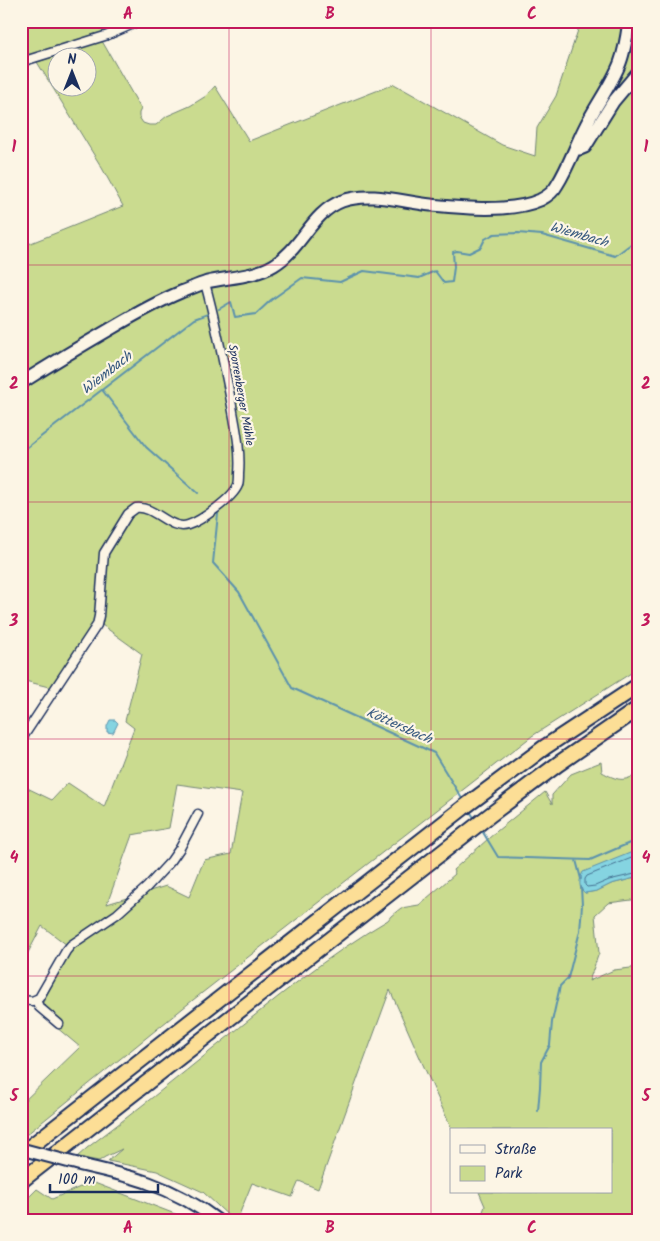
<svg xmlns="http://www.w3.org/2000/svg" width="660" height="1241" viewBox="0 0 660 1241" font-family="Kalam,sans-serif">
	<rect width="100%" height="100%" fill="#fcf5e5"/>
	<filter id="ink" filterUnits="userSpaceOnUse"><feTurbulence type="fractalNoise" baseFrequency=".02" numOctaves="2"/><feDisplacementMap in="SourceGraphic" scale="10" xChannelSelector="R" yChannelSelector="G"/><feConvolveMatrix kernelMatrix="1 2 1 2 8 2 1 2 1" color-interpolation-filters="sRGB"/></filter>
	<g filter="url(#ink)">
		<path fill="#cadb8f" stroke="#728576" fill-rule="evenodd" d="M21,21H136L129,25L21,58Z
			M581,21H639V668L532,736L193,1000L21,1139V1104L80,1047L38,1012L71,948L42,926L21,966V785L52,800L68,783L104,807L134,728L125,721L142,654L102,625L105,563L107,555L131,507L100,553L95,622L53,688L21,680V247L123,206L102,168L37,62L102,41L141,109L139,113V117L143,123L149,125H156L167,116L190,106L206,96L215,86L249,141L394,84L502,145L535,156L537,128L556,96ZM58,58H88V88H58ZM177,784L242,793L231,854L204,860L189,897L166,886L107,904L132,835L169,828Z
			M601,762L602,772C617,780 623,783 639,773V858L637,853L585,893L597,891L611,884L639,877V899L608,903L595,915L599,953L589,981L614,970L639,967V1220H480L485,1206L479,1192H611V1130H452L390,990L361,1069L318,1189L299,1181L292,1197L252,1183L237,1220H233L203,1192L157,1171L108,1161L122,1149L105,1157L99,1161L77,1157L87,1148C132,1114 176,1079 219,1044C274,1000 328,955 388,920L391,916L401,908L419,905L455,874L453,870L497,831L545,792L552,804V795L571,774Z
			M92,1182L188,1219L31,1220L30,1214L24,1202L37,1189L52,1199Z"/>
		<path fill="#85d4e1" stroke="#5b92ad" d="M110,720H115L118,723L113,733L107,732V726Z
			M635,851L637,853L639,858V877L611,884L597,891L585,893C578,888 579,880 583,872Z"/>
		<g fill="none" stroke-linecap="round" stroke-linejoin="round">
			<path stroke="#457192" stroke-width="1" d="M639,858L634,857L587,876L585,879V885L587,887L595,886L609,880L639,873"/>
			<path stroke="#5b92ad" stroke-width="2" d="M219,309L231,302L235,317L256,314L271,300L302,278L340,282L364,271L419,278L435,271L444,283L452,282L454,267L453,252L457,251L469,253L481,247L485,239L494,234L518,233L542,235L615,256L639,238
				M103,391L146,447L198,493
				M21,452L194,319L208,314
				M218,514L213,563L239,592L292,688L434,753L464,802
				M469,810L475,819
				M481,829L498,857L590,860L639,839
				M576,860L581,879
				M538,1111L540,1087L541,1062L550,1045L552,1022L560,986L568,978L580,931L582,905L581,887"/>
			<g stroke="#1b2f5e" stroke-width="11">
				<path id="street" d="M21,62L108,35L140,21
					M21,740L97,625L99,616L104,553L128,514L136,508C154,505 170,531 188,525C201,521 233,498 238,485C239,482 239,477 239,474C241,450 236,429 232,406C224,364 216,323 205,283
					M21,1000L32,1001L39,998L66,951L71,945L117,914L147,887L171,861L180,848L198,814
					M36,1000L39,1007L59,1024"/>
			</g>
			<g stroke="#1b2f5e" stroke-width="15">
				<path id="secondary" d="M576,147L580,149L585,147L613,102L639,71
					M21,383C51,364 81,346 112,328C134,315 157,302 181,292C189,289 198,285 207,282C229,277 254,277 274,265C301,249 312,212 342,201C371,191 402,202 431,205C462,208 511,213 540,200C546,197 554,191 557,185C568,168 575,147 584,129C595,106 611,86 620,63C625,50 627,35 629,21
					M70,1162C96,1169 124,1174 149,1183C174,1192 196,1204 217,1220"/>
			</g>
			<g stroke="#1b2f5e" stroke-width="18">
				<path id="highway" d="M21,1154L463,808L545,747L639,685
					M21,1181L490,815L558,764L639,708"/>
			</g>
			<use href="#street" stroke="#fcf5e5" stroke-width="8"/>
			<use href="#secondary" stroke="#fcf5e5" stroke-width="11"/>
			<use href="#highway" stroke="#fcde96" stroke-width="14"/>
			<g stroke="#1b2f5e" stroke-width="15" stroke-linecap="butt">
				<path id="secondary-bridge" d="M21,1149L70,1162"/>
			</g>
			<use href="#secondary-bridge" stroke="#fcf5e5" stroke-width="11"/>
		</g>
	</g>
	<path fill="none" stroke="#c2185b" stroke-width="1" stroke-opacity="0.55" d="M229,21V1220M431,21V1220M21,265H639M21,502H639M21,739H639M21,976H639"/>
	<g text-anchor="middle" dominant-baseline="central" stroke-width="4.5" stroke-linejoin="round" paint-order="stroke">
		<g font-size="12" fill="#1b2f5e" stroke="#fcf5e5">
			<text transform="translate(241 395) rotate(80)">Sporrenberger Mühle</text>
		</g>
		<g font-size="14" font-style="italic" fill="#36587f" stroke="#fcf5e5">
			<text transform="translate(579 235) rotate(16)">Wiembach</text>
			<text transform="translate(107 373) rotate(-38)">Wiembach</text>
			<text transform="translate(399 726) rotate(24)">Köttersbach</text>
		</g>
	</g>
	<rect width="660" height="1241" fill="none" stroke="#fcf5e5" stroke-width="55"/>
	<rect x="450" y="1128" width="162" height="65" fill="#fcf5e5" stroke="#a2a6af"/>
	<rect x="460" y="1145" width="25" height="8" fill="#fcf5e5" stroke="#a2a6af"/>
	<text x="495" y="1154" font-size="15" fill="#1b2f5e">Straße</text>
	<rect x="460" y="1166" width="25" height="15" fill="#cadb8f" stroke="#a2a6af"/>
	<text x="495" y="1178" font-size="15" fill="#1b2f5e">Park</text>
	<g transform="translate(72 72)"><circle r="24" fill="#fcf5e5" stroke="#a2a6af"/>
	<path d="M0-4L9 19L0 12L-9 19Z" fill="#1b2f5e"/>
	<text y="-8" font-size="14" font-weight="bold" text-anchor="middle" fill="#1b2f5e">N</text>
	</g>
	<path d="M50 1184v8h108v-8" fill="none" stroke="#1b2f5e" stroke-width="2.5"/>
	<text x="58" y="1184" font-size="15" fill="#1b2f5e" stroke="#fcf5e5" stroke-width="4" paint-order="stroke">100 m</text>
	<rect x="28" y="28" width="604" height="1186" fill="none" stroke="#c2185b" stroke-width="2"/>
	<g font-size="16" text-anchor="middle" font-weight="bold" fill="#c2185b">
		<text x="128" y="19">A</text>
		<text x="330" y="19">B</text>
		<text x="532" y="19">C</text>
		<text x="14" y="152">1</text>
		<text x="646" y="152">1</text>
		<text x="14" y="389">2</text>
		<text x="646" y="389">2</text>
		<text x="14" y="626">3</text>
		<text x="646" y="626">3</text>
		<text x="14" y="863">4</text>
		<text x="646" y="863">4</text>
		<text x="14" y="1101">5</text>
		<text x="646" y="1101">5</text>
		<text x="128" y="1233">A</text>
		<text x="330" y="1233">B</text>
		<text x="532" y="1233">C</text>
	</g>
</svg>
